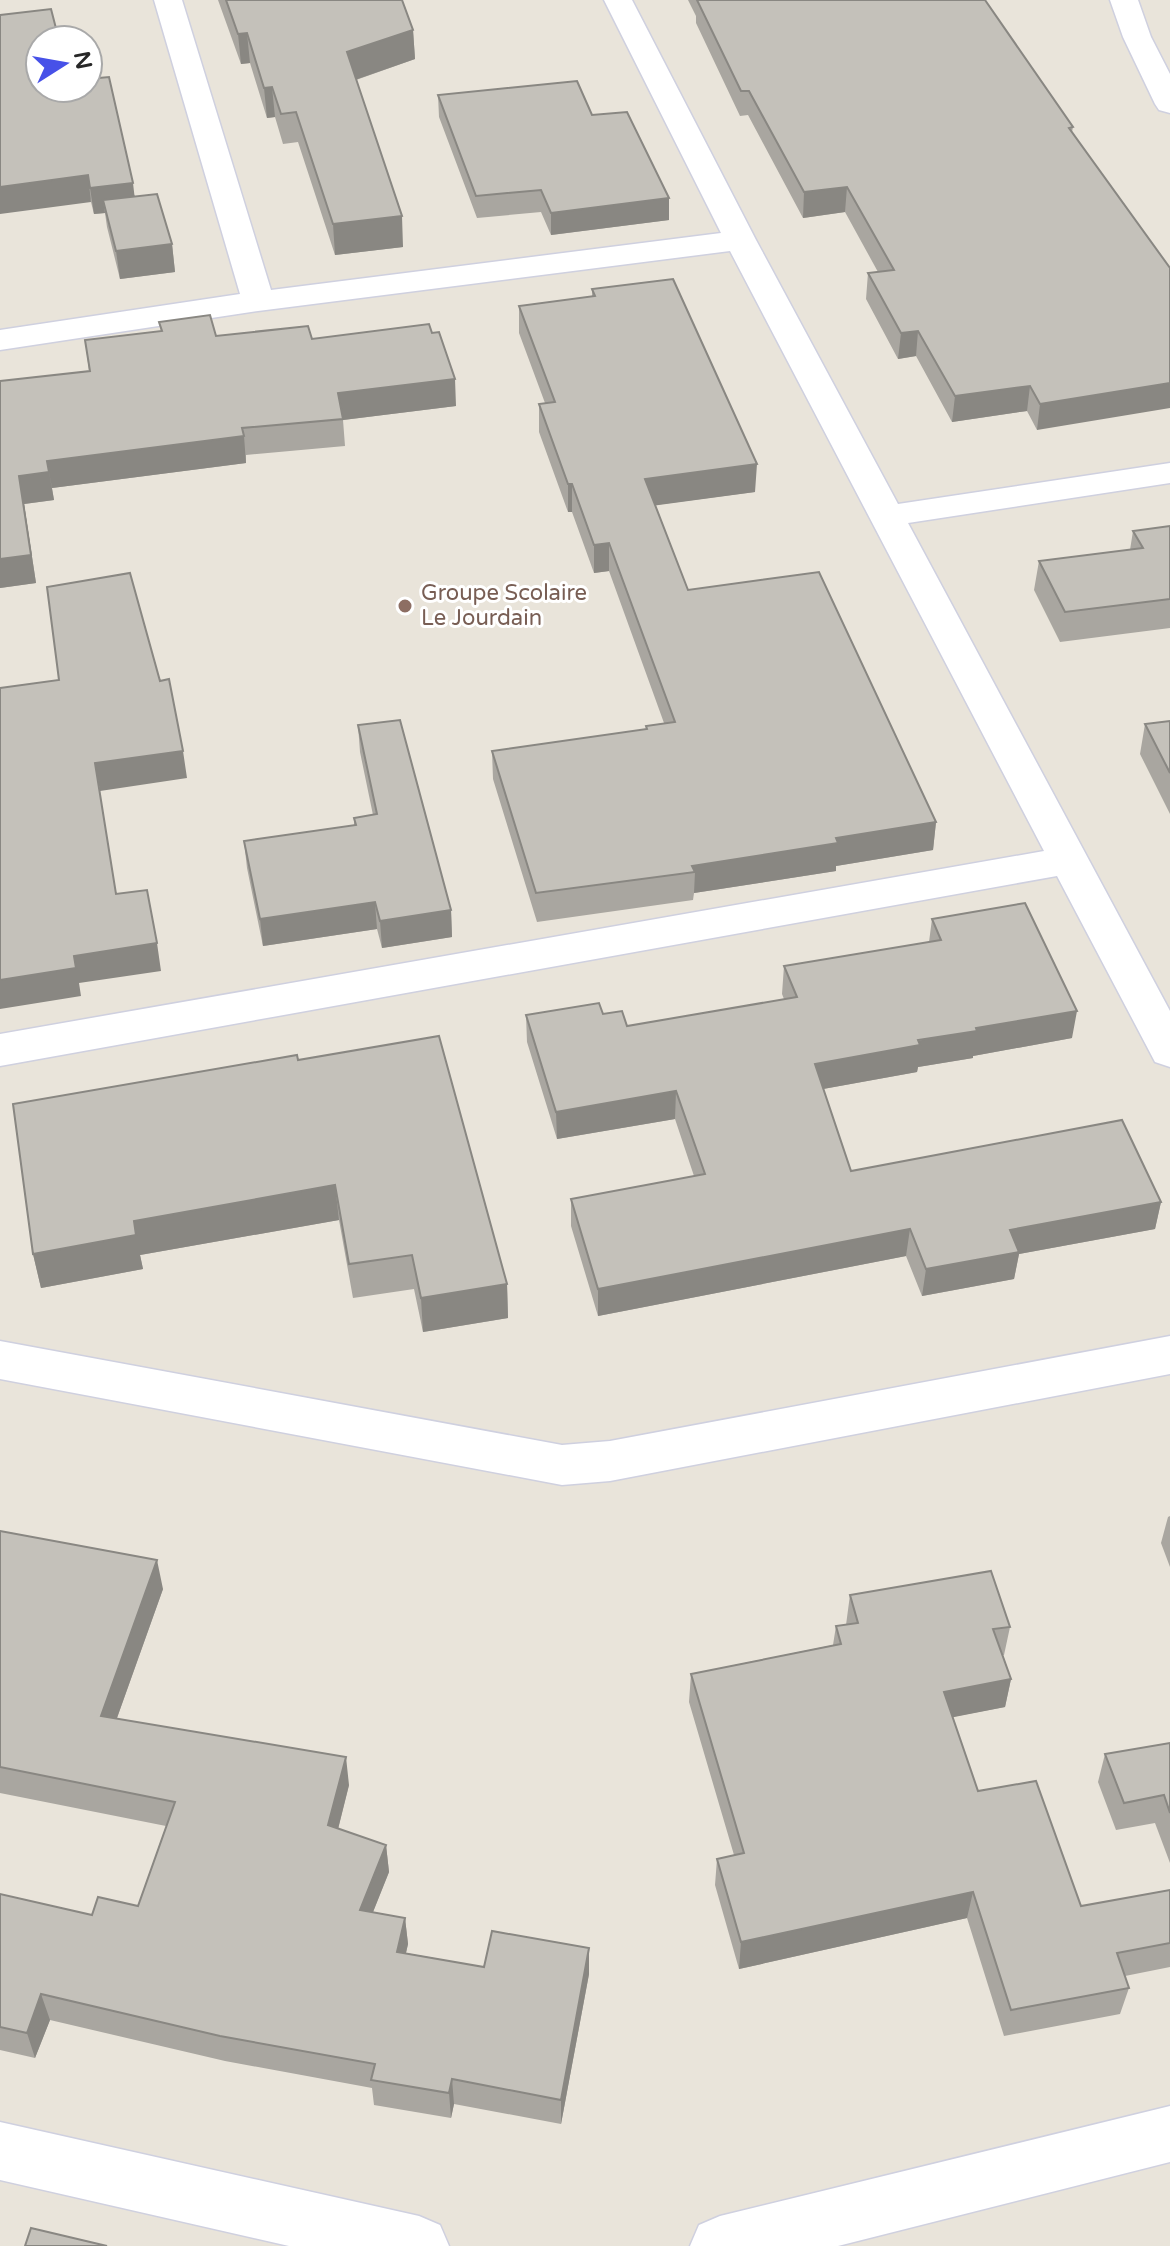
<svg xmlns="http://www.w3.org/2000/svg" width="1170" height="2246" viewBox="0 0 1170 2246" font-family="'Varela Round',sans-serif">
	<rect width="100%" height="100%" fill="#e9e4da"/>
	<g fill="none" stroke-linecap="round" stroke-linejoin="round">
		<g stroke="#cfd0df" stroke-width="3">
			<path id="minor" d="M154,0H182L271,290L721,233L604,0H632L756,240L898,504L1170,463V483L908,523L1170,1011V1067L1155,1062L1057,876L0,1066V1034L1044,851L730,251L258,311L0,350V330L240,294Z
				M1110,0H1138L1151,37L1170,74V113L1159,110L1155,104L1123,37Z
				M1170,1336V1374L610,1481L562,1485L0,1379V1341L562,1445L610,1441Z
				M1170,2106V2162L838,2246H690L699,2225L720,2216Z
				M0,2122L419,2216L440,2225L449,2246H289L0,2180Z"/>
		</g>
		<use href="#minor" fill="#fff" fill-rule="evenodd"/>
	</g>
	<path fill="#a9a6a0" d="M218,0H402L413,30L415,59L356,80L403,247L335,255L298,142L283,144L275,117L267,118L250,63L241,64Z
		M688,0H985L1073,127L1072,132L1170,268L1037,430L1027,411L952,422L916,356L898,359L866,299L868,273L878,272L845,212L803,218L748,115L740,116L696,23V16Z
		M40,40L135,196L172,244L175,272L120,279L107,227L105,213L94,214L91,202Z
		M438,95L592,115L669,220L551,235L541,212L477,218L439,117Z
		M592,289L755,492L655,505L688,590L936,822L933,850L836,866V871L694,893L693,900L537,922L493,779L492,751L646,729V726L664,723L609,571L594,573L572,512H568L539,432V404L545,403L519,333V306L592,297Z
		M159,322L216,336L312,339L456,406L343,420L345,446L246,455V463L52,488L54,500L24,504L36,583L0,588V381L89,371L85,340L161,331Z
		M1170,526V628L1060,642L1034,590L1039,561L1130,550L1133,531Z
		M1170,721V814L1140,754L1145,724Z
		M358,725L451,910L452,937L382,948L377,929L263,946L247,868L244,841L354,825V818L373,815L360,752Z
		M932,919L1072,1038L973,1056V1058L918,1067L917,1072L823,1089L851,1171L1161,1202L1155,1229L1019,1254L1014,1279L922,1296L906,1256L598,1316L571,1226V1199L694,1176L675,1119L557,1139L527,1042L526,1015L603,1014L627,1026L784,999L782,994L784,966L929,942Z
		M298,1060L507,1284L508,1318L423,1332L414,1289L353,1298L339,1220L140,1255L143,1269L41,1288L33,1254Z
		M1170,1516V1567L1161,1543L1168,1517Z
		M0,1531L163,1589L117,1718L349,1785L338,1829L386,1845L389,1872L373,1912L405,1918L408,1944L406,1953L484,1967L589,1948V1974L561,2124L454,2104L451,2118L374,2105L372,2088L225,2061L50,2020L35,2058L0,2050V1894L92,1915L138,1906L166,1826L0,1793Z
		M850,1595L1010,1627L1004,1655H1003L1011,1679L1005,1707L952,1717L978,1791L1081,1906L1170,1890V1967L1125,1976L1129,1988L1120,2014L1004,2036L967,1918L739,1969L715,1885L717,1859L734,1855L689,1702L691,1674L833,1645L836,1626L846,1625Z
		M1170,1743V1863L1155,1823L1116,1830L1098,1782L1105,1754Z"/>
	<path fill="#898782" d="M413,30L415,59L349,82L347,52Z
		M247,33L250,63L241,64L238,34Z
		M272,87L275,117L267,118L264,88Z
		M88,175L91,202L0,214V187Z
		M133,183L136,209L103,200L105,213L94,214L90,188Z
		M847,187L845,212L803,218L804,192Z
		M669,198V220L551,235V213Z
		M402,216L403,247L335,255L333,224Z
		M172,244L175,272L120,279L116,251Z
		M918,331L916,356L898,359L901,333Z
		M455,379L456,406L343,420L338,393Z
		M1170,383V408L1037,430L1040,404Z
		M1030,386L1027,411L952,422L955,396Z
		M244,436L246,463L52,488L47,461Z
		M757,464L755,492L644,507L645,479Z
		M49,472L54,500L24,504L36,583L0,588V559L19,476Z
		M568,484H572V512H568Z
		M609,543V571L594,573V545Z
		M183,751L187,778L100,791L95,763Z
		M936,822L933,850L836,866V871L694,893L695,872L692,866L836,838Z
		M375,902L377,929L263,946L260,919Z
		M451,910L452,937L382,948L380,921Z
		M157,943L161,971L79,983L81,996L0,1009V980L74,956Z
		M1077,1011L1072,1038L973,1056V1058L918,1067L917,1072L812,1091L815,1064L976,1028Z
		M676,1091L675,1119L557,1139L556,1112Z
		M335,1185L339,1220L140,1255L143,1269L41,1288L33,1254L134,1221Z
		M1161,1202L1155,1229L1019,1254L1014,1279L922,1296L926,1269L1010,1230Z
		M910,1229L906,1256L598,1316V1289Z
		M507,1284L508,1318L423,1332L421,1298Z
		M157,1560L163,1589L108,1743L101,1716Z
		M1011,1679L1005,1707L939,1720L944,1692Z
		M346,1757L349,1785L332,1853L328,1825Z
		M386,1845L389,1872L363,1937L360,1910Z
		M973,1892L967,1918L739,1969L741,1942Z
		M405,1918L408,1944L400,1978L397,1952Z
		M589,1948V1974L561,2124V2100Z
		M41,1994L50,2020L35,2058L27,2033Z
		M452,2079L454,2104L451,2118L449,2093Z"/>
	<path fill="#c4c1ba" stroke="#898782" stroke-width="2" d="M226,0H402L413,30L347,52L402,216L333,224L296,112L281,114L272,87L264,88L247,33L238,34Z
		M697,0H985L1073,127L1069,128L1170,268V383L1040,404L1030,386L955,396L918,331L901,333L868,273L894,270L847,187L804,192L749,91H741Z
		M51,9L59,40H40V88H88V79L109,77L133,183L90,188L88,175L0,187V15Z
		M577,81L592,115L627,112L669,198L551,213L541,190L476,196L438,95Z
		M157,194L172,244L116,251L103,200Z
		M673,279L757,464L645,479L688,590L819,572L936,822L836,838L838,843L692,866L695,872L536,893L492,751L647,729L646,726L675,722L609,543L594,545L572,484H568L539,404L555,402L519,306L595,296L592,289Z
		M210,315L216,336L308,326L312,339L429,324L432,333L439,332L455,379L338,393L343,419L242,428L244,436L47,461L49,472L19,476L31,555L0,559V381L90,371L85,340L162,331L159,322Z
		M1170,526V599L1065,612L1039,561L1143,548L1133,531Z
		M130,573L160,681L169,679L183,751L95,763L116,894L147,890L157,943L74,956L76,968L0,980V688L59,680L47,587Z
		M400,720L451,910L380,921L375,902L260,919L244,841L356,825L354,818L377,814L358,725Z
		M1170,721V773L1145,724Z
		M1025,903L1077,1011L976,1028L977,1031L918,1040L920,1045L815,1064L851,1171L1122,1120L1161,1202L1010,1230L1019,1252L926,1269L910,1229L598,1289L571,1199L705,1174L676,1091L556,1112L526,1015L599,1003L603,1014L622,1011L627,1026L797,997L784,966L941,940L932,919Z
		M439,1036L507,1284L421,1298L412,1255L349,1264L335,1185L134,1221L136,1235L33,1254L13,1104L297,1055L298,1060Z
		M0,1531L157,1560L101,1716L346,1757L328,1825L386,1845L360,1910L405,1918L397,1952L484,1967L492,1931L589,1948L561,2100L452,2079L449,2093L371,2080L375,2064L220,2036L41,1994L27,2033L0,2027V1894L92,1915L98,1897L138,1906L175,1802L0,1767Z
		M991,1571L1010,1627L993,1629L1011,1679L944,1692L978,1791L1036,1781L1081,1906L1170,1890V1943L1117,1953L1129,1988L1011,2010L973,1892L741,1942L717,1859L744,1853L691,1674L841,1644L836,1626L858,1623L850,1595Z
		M1170,1743V1813L1164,1795L1124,1803L1105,1754Z
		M31,2228L107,2246H25Z"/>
	<circle fill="#8d6e63" stroke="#fff" stroke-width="3" cx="405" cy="606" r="8"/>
	<g text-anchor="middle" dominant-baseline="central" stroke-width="6" stroke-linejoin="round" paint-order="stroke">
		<g font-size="22" fill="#785e54" stroke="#fff" text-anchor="start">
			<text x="421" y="593">Groupe Scolaire<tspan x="421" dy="25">Le Jourdain</tspan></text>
		</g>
	</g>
	<g transform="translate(64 64) rotate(79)"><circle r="38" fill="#ffffff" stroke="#a9a9a9" stroke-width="2"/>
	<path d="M0-6L14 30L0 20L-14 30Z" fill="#4751e8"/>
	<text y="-12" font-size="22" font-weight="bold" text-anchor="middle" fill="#272727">N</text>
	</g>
</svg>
